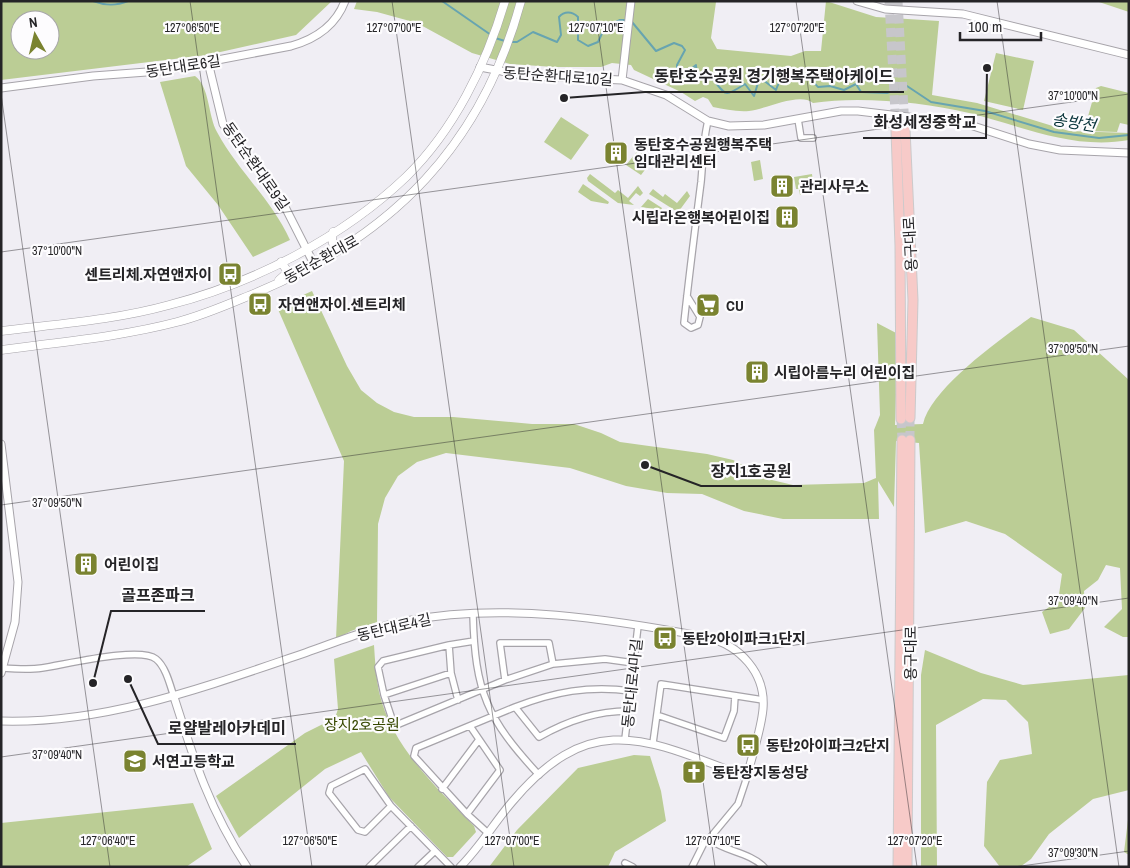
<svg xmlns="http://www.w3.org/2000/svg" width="1130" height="868" viewBox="0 0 1130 868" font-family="'Archivo Narrow','Noto Sans KR',sans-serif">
	<rect width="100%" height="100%" fill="#f0eef4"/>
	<path fill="#bbcd95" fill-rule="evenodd" d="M1,1H332L296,35L207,55L1,80ZM20,20H50V50H20Z
		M357,1L716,2L711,38L717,49L791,56L805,51H821L826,1L876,17L939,21L932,95L977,103L1069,131L1129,133V140C1072,150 1022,126 969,113C923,102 859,96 813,103C799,92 767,109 749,111C736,112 725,109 713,107L708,99L703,97L695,101L681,92L634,70L631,65L612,63L601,67H554L510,64L472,53L417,23L377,12L354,9Z
		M1129,1V12L1099,2V1Z
		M996,53L1034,61L1023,110L984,101Z
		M195,76C210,87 208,116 217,132C238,171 272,200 290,240L253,257L218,205L186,166L160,82Z
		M1101,86L1129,93V125L1120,123L1117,132L1087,131L1085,127L1096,88Z
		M561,117L589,135L571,160L544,142Z
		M640,148L654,158L641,175L626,165Z
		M760,160L763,179L754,181L751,162Z
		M590,174L615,193L618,190L628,198L638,186L643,193L640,196L636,193L629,201L634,205L618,203L588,181L587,178Z
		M812,174L814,193L800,195L799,189H796L794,177Z
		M583,184L609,202L608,204L591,201L578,192Z
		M653,189L663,197L665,194L677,203L687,191L690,196L679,211H676L649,194Z
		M648,199L662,208L661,210L641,207Z
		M312,291L347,366L361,390L377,403L394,412L414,417H453L532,424H574L601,433L620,442L707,454L733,460L772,480L793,485L864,483L876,478L874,430L880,415L877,323L898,334L895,425L923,424C931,388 1001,339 1031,317L1074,330L1129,380V637H1123L1104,627L1122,609L1120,568L1106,565L1098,580L1084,591L1085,608L1069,629L1050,634L1042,612L1058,601L1062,574L1005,534L966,521L925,533L919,443L896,441L894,507L878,481L879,519H783L744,511L702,494L667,493L626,486L570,468L446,453L417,462L398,476L385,498L378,524L377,622L351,631L336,639L344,461L277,307Z
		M374,645C375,661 376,677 379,692C392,747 436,787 474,826L476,832L453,857H447L389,797L361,752L325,769L239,838L216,796L305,733L335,718L338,709L334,659Z
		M925,650L981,673L1023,685L1129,675V790L1093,799L1049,834L1031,859L1020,867H1000L984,846L987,782L1000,760L1032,754L1028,722L1006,700L983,699L936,725L937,867H921V675Z
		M634,755L650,756L661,791L666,821L615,852L608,867H489L517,830L578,768Z
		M193,803L212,849L186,867H1V823Z
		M1129,812V855L1124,852Z"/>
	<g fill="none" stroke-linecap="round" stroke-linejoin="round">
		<path stroke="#67a4b0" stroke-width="2" d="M93,1C106,6 116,6 128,1
			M442,1L491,35
			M632,22L656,51L674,43L682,46L685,50L677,65V75L681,77L696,65L697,79L703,76L711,77C727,96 723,98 745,84L754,96L758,83L762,79L776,90C782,69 807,72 818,87L830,86L844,90L856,84L861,92L887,93L907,86L931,102L985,111L1054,132L1099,138L1129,135
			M495,38L505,41
			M509,42H517L533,32L557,42L561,35L559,17C564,11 572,11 578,17V40L588,46L598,42L605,27L620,20H627"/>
		<path stroke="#c7c6cb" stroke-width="9" stroke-dasharray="9 4.5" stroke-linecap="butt" d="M889,1L896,131
			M898,1L905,129
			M901,419L902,440
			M910,440V418"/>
		<g stroke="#a7a4aa" stroke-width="8">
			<path id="minor" d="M798,119L801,138H813
				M687,296L700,317L698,325L691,328L684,323C689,276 695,229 701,182C703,161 703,140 708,121
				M473,615C475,692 487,719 539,775
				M449,645L474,641
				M553,664L505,680L500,643H549L553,664L605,659L634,663
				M3,668C16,669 29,670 42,668C64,665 140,646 156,659C166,667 170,685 174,697
				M384,695L451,673
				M458,700L451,673L449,645L383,661L378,667L384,695L393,722L399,724L505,680
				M628,711C595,711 567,721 539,737L515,707C554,692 589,685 631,691
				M657,715L724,738L734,711L735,696
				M470,726L500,770L467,814L414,756L416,748C449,734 482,721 515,707
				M625,739L638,626
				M653,743L661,684L763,700
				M442,789L478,741
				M391,806L365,832L358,830L329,793L331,786L365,769L391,806L451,867
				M467,814L489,834
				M709,839L738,804L747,777
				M625,863L633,867
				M369,867L411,826
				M418,867L435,851
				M692,867L705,841L709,839C726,852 749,852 764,867"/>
		</g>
		<g stroke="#a7a4aa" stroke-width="9">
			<path id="tertiary" d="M857,1L885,9L963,14L1129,55
				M208,62L223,124L282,201L315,266
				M480,67L527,76L622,80L666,95L708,121L729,126L764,125L841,111H858L967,124L1029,144L1060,150L1129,153
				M622,80L631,1
				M1,88L93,76L160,71L291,46C316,39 336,25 345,1
				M1,444L18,582L15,622L1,673
				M174,697C194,760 210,811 247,867
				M1,721C105,724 205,687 302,654C336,642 371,628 406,621C503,602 610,619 706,637C740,645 766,673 763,709C761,731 752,755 747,777C648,740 592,707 512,802C494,823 480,847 460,867"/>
		</g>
		<g stroke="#a7a4aa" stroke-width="9">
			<path id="secondary" d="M333,232L332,239L334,248L343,250
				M279,280L288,272L281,262
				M1,331C57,324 115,320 169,305C254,283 342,238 406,177C454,130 486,65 505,1
				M1,350C59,342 120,337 177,322C205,315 231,303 258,292C393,235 482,145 521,1"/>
		</g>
		<g stroke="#cbcacb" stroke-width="11">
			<path id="trunk" d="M905,129L913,300L910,418
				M896,131L900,246L901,419
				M898,867L902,440
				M907,867L910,440"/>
		</g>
		<use href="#minor" stroke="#fff" stroke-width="5.5"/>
		<use href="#tertiary" stroke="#fff" stroke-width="7"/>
		<use href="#secondary" stroke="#fff" stroke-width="8"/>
		<use href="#trunk" stroke="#f7cac8" stroke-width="9"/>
	</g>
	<path fill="none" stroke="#252427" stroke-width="1" stroke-opacity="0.45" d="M190,1L312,867M392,1L514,867M594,1L715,867M796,1L917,867M997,1L1119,867M1,94L110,867M1,252L1129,94M1,505L1129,346M1,757L1129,598M1014,867L1129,851"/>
	<defs>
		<g id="building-square" transform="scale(1.25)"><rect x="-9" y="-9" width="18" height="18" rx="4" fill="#7a8330" stroke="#fdfcfe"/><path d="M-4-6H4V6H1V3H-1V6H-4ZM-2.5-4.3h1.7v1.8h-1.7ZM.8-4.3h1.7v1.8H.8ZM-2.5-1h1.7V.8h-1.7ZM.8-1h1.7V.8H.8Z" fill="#fff"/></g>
		<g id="bus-square" transform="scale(1.25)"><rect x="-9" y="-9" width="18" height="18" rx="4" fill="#7a8330" stroke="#fdfcfe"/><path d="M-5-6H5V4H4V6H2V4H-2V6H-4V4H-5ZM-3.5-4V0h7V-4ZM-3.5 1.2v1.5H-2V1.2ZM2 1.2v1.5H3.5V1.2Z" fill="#fff"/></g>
		<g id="supermarket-square" transform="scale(1.25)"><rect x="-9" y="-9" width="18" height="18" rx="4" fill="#7a8330" stroke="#fdfcfe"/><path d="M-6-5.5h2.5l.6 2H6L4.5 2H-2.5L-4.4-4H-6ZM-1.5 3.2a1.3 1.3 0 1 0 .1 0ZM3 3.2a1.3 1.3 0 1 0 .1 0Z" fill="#fff"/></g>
		<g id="school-square" transform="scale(1.25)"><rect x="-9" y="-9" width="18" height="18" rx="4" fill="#7a8330" stroke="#fdfcfe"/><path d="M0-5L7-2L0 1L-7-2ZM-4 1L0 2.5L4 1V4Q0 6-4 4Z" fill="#fff"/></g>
		<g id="church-square" transform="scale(1.25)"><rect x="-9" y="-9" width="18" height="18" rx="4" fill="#7a8330" stroke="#fdfcfe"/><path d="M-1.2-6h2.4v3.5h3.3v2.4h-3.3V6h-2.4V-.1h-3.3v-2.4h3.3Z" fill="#fff"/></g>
	</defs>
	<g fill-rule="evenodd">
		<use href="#building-square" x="616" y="153"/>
		<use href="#building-square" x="782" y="186"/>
		<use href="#building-square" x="787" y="217"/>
		<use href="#bus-square" x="230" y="274"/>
		<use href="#bus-square" x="260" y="304"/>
		<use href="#supermarket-square" x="708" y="305"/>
		<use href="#building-square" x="757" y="372"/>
		<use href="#building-square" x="86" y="564"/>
		<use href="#bus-square" x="665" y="638"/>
		<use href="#bus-square" x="748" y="745"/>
		<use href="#school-square" x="135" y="761"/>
		<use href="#church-square" x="694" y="772"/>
	</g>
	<g text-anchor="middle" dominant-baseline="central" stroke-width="4.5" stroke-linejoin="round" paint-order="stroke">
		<g font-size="15" fill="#252427" stroke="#fdfcfe">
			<text transform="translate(183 66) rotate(-9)">동탄대로6길</text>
			<text transform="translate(558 76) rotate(4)">동탄순환대로10길</text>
			<text transform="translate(256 166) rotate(55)">동탄순환대로9길</text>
			<text transform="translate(910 244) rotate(-93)">용구대로</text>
			<text transform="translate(321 259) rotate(-29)">동탄순환대로</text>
			<text transform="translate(394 627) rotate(-13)">동탄대로4길</text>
			<text transform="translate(910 653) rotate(-90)">용구대로</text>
			<text transform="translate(632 683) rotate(-84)">동탄대로4마길</text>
		</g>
		<g font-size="15" font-weight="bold" fill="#252427" stroke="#fdfcfe" text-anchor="start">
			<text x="634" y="144">동탄호수공원행복주택<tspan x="634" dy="17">임대관리센터</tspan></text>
			<text x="800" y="186">관리사무소</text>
			<text x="770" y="217" text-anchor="end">시립라온행복어린이집</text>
			<text x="212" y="274" text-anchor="end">센트리체.자연앤자이</text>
			<text x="278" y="304">자연앤자이.센트리체</text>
			<text x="726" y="305">CU</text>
			<text x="774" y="372">시립아름누리 어린이집</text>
			<text x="104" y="564">어린이집</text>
			<text x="682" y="638">동탄2아이파크1단지</text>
			<text x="766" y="745">동탄2아이파크2단지</text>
			<text x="152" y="761">서연고등학교</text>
			<text x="712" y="772">동탄장지동성당</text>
		</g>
		<g font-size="15" fill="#374800" stroke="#fdfcfe">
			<text x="362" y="724">장지2호공원</text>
		</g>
		<g font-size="16" font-style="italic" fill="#053138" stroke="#fdfcfe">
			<text transform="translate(1074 122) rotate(9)">송방천</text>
		</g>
	</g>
	<g font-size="12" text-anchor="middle" fill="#252427" stroke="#fdfcfe" stroke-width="4.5" stroke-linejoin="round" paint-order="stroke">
		<text x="192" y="32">127°06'50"E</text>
		<text x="394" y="32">127°07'00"E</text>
		<text x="596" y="32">127°07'10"E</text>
		<text x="797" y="32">127°07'20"E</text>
		<text x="1073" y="100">37°10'00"N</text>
		<text x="57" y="255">37°10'00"N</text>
		<text x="1073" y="353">37°09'50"N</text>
		<text x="57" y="507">37°09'50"N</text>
		<text x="1073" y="605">37°09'40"N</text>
		<text x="57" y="759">37°09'40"N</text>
		<text x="108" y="845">127°06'40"E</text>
		<text x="310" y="845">127°06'50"E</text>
		<text x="512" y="845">127°07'00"E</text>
		<text x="713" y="845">127°07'10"E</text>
		<text x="915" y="845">127°07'20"E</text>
		<text x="1073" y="857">37°09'30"N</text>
	</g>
	<path fill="none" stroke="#252427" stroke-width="2" d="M564 98L645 92H904M987 68L986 138H863M645 465L701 486H802M93 683L111 611H205M128 679L158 744H296"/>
	<g fill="#252427" stroke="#fdfcfe" stroke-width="2">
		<circle cx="564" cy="98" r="5"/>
		<circle cx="987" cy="68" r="5"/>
		<circle cx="645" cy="465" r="5"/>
		<circle cx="93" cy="683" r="5"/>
		<circle cx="128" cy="679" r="5"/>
	</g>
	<g font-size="16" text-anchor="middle" font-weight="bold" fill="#252427" stroke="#fdfcfe" stroke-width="4.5" stroke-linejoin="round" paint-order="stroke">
		<text x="774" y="82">동탄호수공원 경기행복주택아케이드</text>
		<text x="925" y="128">화성세정중학교</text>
		<text x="751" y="477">장지1호공원</text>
		<text x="158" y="601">골프존파크</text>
		<text x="227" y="734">로얄발레아카데미</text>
	</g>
	<rect width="1130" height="868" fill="none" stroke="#252427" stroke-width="5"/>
	<g transform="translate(35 35) rotate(352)"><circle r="24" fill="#fdfcfe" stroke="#a7a6a8"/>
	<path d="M0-4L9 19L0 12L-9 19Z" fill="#7a8330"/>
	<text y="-8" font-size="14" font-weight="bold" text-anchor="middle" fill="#252427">N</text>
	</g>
	<path d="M960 32v8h81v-8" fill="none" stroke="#252427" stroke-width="2.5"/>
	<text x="968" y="32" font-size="15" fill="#252427" stroke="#fdfcfe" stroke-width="4" paint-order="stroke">100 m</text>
</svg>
